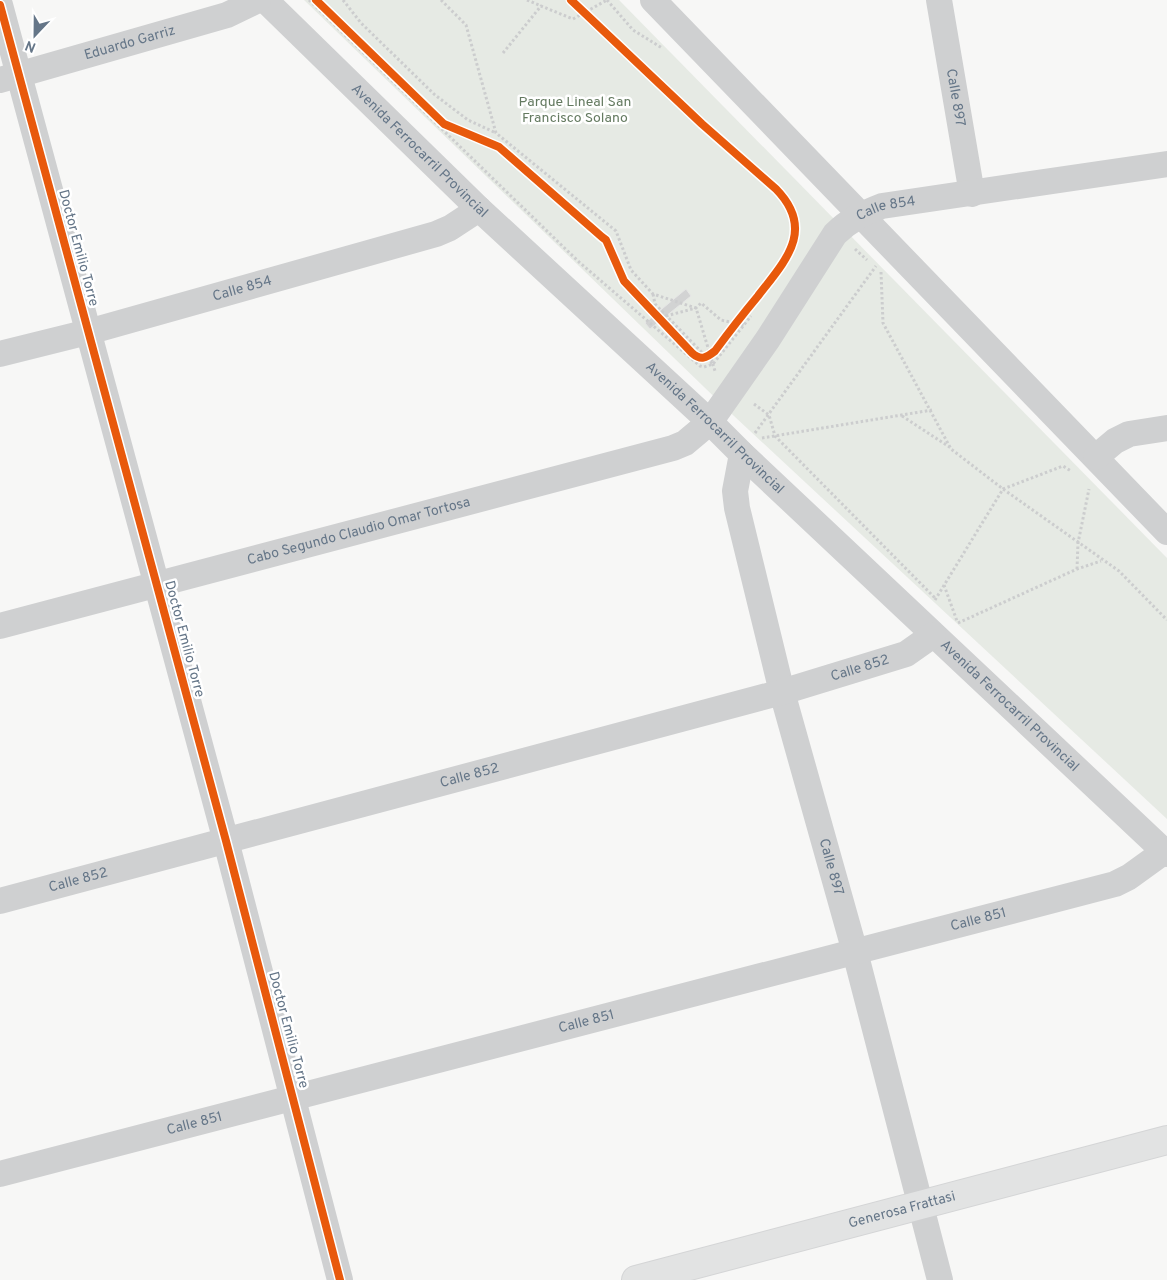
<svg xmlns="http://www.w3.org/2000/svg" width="1167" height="1280" viewBox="0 0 1167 1280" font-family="Overpass,sans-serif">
	<rect width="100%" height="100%" fill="#f7f7f6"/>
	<path fill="#e6eae4" d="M304,0H619L1167,558V819L734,416Z"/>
	<path fill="#d2d3d3" stroke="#e6e6e6" d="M686,289L691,296L650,329L645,323Z"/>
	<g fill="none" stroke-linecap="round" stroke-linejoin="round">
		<g stroke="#d4d5d6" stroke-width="30">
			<g id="secondary">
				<path id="s9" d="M636,1280L1167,1140"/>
			</g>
		</g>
		<path stroke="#cccdce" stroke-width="3" stroke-dasharray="2.5 2.5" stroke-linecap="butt" d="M309,0L579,262L700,366L704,367L713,364L751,316
			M343,0L361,23L435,95L468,120L496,133
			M441,0L466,25L496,133L616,231L631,270L653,294L696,308L715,371
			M527,0L541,6
			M607,0L633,30L662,48
			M503,53L541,6L573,19L607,0
			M855,249L867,260
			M881,272L883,323L951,449L1003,489L1119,571L1167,620
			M653,294L655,304L713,364
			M666,316L696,308L701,303L721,320L744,325
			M754,404L769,415L775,436L935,598
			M902,416L951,448
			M755,433L876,266
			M762,438L932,410
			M1077,569L1078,543L1089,489
			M944,585L957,621
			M935,600L1003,489L1063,466L1071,471
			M958,623L1077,569L1101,561"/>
		<g stroke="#cfd0d1" stroke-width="26">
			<path id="s1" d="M265,0L479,209L710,422L742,454L1167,854"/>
			<path d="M653,0L1167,532"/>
			<path id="s2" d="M939,0L972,194"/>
			<path d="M0,5L226,841L340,1280"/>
			<path id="s3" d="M0,80L227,15L258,0"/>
			<path id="s4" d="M0,354L88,332L436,234L450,228L479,209"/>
			<path id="s5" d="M742,454L735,491L737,508L782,692L855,952L940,1280"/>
			<path d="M1096,457L1115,441L1129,434L1167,428"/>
			<path id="s6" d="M0,626L673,448L685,443L710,422L768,339L835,234C849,220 864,213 882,206L1167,164"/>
			<path id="s7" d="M0,901L782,692L906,654L933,635"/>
			<path id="s8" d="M0,1174L1115,884L1129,877L1165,851"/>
		</g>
		<use href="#secondary" stroke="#e2e3e3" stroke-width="28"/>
		<g stroke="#fff" stroke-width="11">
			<path id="cycleway" d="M316,0L444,124L499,147L602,237L606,240L624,281L692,353C701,361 706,358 715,351C729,332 743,314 758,296C785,261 816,230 776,189L702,124L571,0
				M0,5L226,841L340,1280"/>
		</g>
		<use href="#cycleway" stroke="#e8590c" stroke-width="8"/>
	</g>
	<g text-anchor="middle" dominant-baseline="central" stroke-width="5" stroke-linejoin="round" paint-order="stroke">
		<g font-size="14" fill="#657688" stroke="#fff">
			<text stroke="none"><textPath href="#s3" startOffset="135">Eduardo Garriz</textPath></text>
			<text stroke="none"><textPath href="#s2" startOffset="99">Calle 897</textPath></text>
			<text stroke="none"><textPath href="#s1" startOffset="216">Avenida Ferrocarril Provincial</textPath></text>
			<text stroke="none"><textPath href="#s6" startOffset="1026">Calle 854</textPath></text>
			<text transform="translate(78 248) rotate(75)">Doctor Emilio Torre</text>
			<text stroke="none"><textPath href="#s4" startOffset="251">Calle 854</textPath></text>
			<text stroke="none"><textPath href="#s1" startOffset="621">Avenida Ferrocarril Provincial</textPath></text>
			<text stroke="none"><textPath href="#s6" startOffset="371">Cabo Segundo Claudio Omar Tortosa</textPath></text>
			<text transform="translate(184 639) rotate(75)">Doctor Emilio Torre</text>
			<text stroke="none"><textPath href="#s7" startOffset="891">Calle 852</textPath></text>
			<text stroke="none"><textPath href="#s1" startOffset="1026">Avenida Ferrocarril Provincial</textPath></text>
			<text stroke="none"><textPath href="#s7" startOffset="486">Calle 852</textPath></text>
			<text stroke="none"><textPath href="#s5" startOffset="426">Calle 897</textPath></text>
			<text stroke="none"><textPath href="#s7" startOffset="81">Calle 852</textPath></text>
			<text stroke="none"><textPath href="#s8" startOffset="1011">Calle 851</textPath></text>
			<text stroke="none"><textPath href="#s8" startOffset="606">Calle 851</textPath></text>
			<text transform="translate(288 1030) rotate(75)">Doctor Emilio Torre</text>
			<text stroke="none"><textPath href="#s8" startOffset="201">Calle 851</textPath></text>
			<text stroke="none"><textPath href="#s9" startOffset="275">Generosa Frattasi</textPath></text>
		</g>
		<g font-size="14" fill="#647a60" stroke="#fff">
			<text x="575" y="102">Parque Lineal San<tspan x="575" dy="16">Francisco Solano</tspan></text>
		</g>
	</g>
	<g transform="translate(35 35) rotate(202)" stroke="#ffffff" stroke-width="4" paint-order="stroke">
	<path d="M0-4L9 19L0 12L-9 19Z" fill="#657688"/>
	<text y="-8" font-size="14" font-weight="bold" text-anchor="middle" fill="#657688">N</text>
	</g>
</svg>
